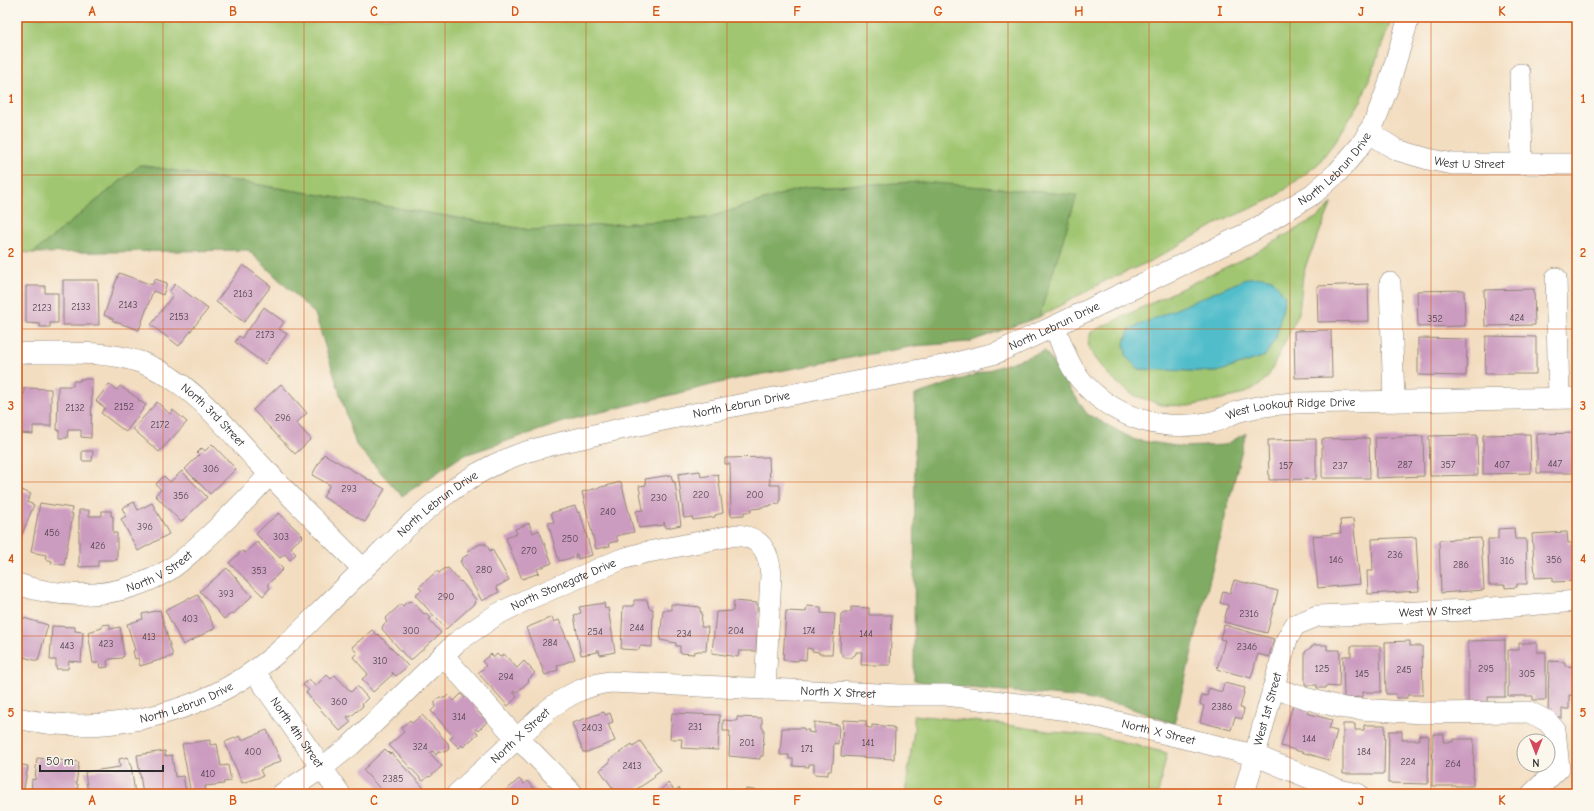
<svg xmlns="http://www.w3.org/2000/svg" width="1594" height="811" viewBox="0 0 1594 811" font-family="'Comic Neue',sans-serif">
	<rect width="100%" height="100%" fill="#fbf7ec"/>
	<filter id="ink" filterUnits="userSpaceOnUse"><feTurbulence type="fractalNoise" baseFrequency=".025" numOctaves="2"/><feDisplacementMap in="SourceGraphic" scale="8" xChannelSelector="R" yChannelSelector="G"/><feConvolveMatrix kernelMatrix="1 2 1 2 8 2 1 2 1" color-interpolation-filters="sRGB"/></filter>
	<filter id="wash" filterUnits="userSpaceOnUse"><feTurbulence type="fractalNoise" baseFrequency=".012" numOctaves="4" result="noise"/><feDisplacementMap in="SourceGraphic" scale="16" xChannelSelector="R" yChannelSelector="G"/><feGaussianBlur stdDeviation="0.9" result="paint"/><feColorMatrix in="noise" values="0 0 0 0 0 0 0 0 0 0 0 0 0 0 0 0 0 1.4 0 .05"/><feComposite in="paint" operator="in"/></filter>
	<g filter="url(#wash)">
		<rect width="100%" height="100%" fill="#f3ddc0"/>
		<path fill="#a0c671" stroke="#66784e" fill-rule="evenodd" d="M17,17H1391L1389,26L1362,99L1339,136L1318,164L1274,198L1218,223L1151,261L1107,280L1039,317L923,182L805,187L707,218L530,230L140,165L33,253L17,252Z
			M1332,203L1307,262L1303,275L1299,313L1269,375L1260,385L1241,395L1189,406L1162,405L1133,395L1110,377L1090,351L1088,343L1091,332L1249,256L1321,215ZM1265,356L1217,372L1139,369Z
			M914,715L1001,724L1054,732L1099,736L1167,753L1158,794H905L914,730Z"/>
		<path fill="#80ab63" stroke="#566b47" d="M140,165L530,230L707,218L805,187L923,182L1077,195L1039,317L969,342L915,346L736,379L573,419L462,456L402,496L356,445L315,314L248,250L33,253Z
			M1045,351L1087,414L1135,440L1184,447L1225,445L1246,433L1174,724L1122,705L1074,697L934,685L914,680L915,395Z"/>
		<path fill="#51bdcb" stroke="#3e747b" d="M1263,277L1272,279L1285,296L1276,338L1265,356L1217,372L1139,369L1127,358L1124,343L1130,329L1248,278Z"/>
		<g id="blocks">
			<path fill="#cc9bc0" d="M243,265L271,286L244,322L216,302Z
				M119,273L152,285L155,279L167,283L163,295L153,291L139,330L113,321V319L104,315Z
				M63,280H98L99,325H63Z
				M175,284L208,309L179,346L151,325L173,295L169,292Z
				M1368,284L1369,321L1318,322L1317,286Z
				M26,286H45V293H58V323H50V327H40V324L26,323Z
				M1534,289L1535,325L1485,326L1484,290Z
				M1464,290L1465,326L1418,327L1417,291Z
				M264,307L284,322L279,329L287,334L265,364L235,342L239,336L242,338L247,329L248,330Z
				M1331,330L1332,377L1295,378L1294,331Z
				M1486,336L1536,337V374H1485Z
				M1418,338L1467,339L1466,376L1418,375Z
				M80,379H92L91,438L81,437V430H68L67,438H59V430H57L58,386H73V381H80Z
				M109,384L117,390L120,386L139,399L138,400L146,405L126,432L101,413L105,408L96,401Z
				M281,384L307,413L296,423L311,439L295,454L253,410Z
				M24,388L51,389V426H33V434L21,433V426H17V394H24Z
				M157,402L170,414L173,410L187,422L159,452L133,429Z
				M1577,433V473H1537V434Z
				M1530,434L1531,473L1483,474V435Z
				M1477,435L1478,475L1430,476L1429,436Z
				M1423,436L1424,476L1376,478L1375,438Z
				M1369,438L1370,478H1322V439Z
				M1316,439V479L1269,480L1268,440Z
				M212,444L236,469L210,494L185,469L199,455L197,453L202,448L205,451Z
				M82,451H93L92,461H82Z
				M324,454L385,489L365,522L323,497L330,485L312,475Z
				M769,457L770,485H780V504L770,505V506L761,507V508L751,509V512H744V515L731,516L730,464H725V458Z
				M182,471L207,497L181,522L155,495L161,490L156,484L164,476L170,482Z
				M700,471L701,477L718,474L723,513L715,515V517L693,520L692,517L684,518L678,474Z
				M671,475L673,482H675L681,525L666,528L664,522V525L639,528L636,511L643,510L639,486L646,485L645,479Z
				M621,482L634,532L616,536L618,541L609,543L610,546L596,549L582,492Z
				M19,489L31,494L27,502L34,505L20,539L17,538V493Z
				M134,502L138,510L152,503L169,534L138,551L121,519L126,516L122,508Z
				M40,503L72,508L71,514H73L64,565L51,563L52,561L45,559L46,555L31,552Z
				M575,506L578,513L580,512L592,555L578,559L577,554H575L576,557L559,561L548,523L554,522L551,513Z
				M79,510H89V516H102V511H111V516H113V533H117V560H98V566L79,567Z
				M279,513L303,536L292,546L291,549L296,554L290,560L285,554L280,558L256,534L267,523Z
				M1353,519L1360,584L1318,588L1313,536L1341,533L1340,520Z
				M529,523L533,533L539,530L552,563L537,569L539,573L522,579L506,538L517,534L515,529Z
				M1514,528L1515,539H1526L1527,584H1517V587L1505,588V585H1489L1488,539H1498V529Z
				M1567,532L1568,543H1574L1576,581L1553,582V577L1535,578L1532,534Z
				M1416,537L1419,591L1368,594L1367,571H1373L1372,539Z
				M1481,538L1484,590L1441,593L1439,540Z
				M257,542L283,569L267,585L270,588L263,596L229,563L242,551L245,553Z
				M480,544H486L490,551L492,549L509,580L496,587L499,592L482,601L460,561L462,560L461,559L469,554L467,551Z
				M227,568L252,596L233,614L232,613L224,619L200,591Z
				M445,568L446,569L448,568L460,582L461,581L476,600L474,602L475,603L446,629L415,595L422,590L419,587L437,571L439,573Z
				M1234,580L1278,591L1267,633L1224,622L1228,605L1220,603L1223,591L1230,593Z
				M198,595L215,628L183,645L165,610L189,598L190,599Z
				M634,600H647L649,608L653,609L652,647L640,646L639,650L621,649L623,606H634Z
				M412,601L424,614L426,613L431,618L429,619L441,633L410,661L382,629L383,625L387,622L385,619L401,604L403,606L407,602Z
				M734,601L757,603V610L759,611L756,651H739L738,657L712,653L716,612L733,611Z
				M604,603L605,609L608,608L615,652L600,655L599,650H597L598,652L581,655L574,615L581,613L579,607Z
				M671,604L700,607V612H702L701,627H708L706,651H698L694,652V654L680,653V646H676V643L660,640L663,610H671Z
				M807,606L821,607V613L835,614L832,654H819V652L812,651V649L807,648L806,660L799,659L798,661L783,660L786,611L806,612Z
				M851,607L869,608V615H892L890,665H861L862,652H856V654L851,658H845L840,652L841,614L844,612H851Z
				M160,610L173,656L140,666L138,658L135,659L133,651L135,650L127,624L143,619L142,614Z
				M17,616L48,625L38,661L23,657L21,665L17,664Z
				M552,617L554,622L559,620L575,659L557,666L558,670L545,675L526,628Z
				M110,624V629L120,627L124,656L122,657V658L110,659L107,661L108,667L100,668L99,663H93L88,632L102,628V625Z
				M1224,625L1274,639L1269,657L1258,654L1251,678L1217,669L1225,640L1220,639Z
				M52,626L75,627V631L83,632L81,662L69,661L68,669H56V660H50Z
				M372,630L377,635L378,634L408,666L396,676L392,672L393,674L373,692L362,679L368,674L353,657L357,653L352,647Z
				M1505,640V697H1488V704H1468V641Z
				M1410,641V646H1422L1423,695H1407V698H1396V694H1386L1385,642Z
				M1519,643H1537V652H1546V700H1533V696H1508V650H1519Z
				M1314,645H1327V650H1340L1339,687L1326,686V688H1317V685H1305V652Z
				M1351,646H1380L1381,692H1363V697L1344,698L1343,656H1351Z
				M491,654L494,657L497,654L500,657L504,654L517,668L524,661L535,673L528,680L529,681L516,693L514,691L513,692L517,697L508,706L478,673L486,666L482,661Z
				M1549,661L1565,662V666L1577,667V696L1569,695V709H1562V718H1548Z
				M327,675L331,679L335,675L351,692L357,686L368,698L362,704L363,706L350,717L349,716L347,717L351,722L340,731L311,699L306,692L309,690L303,685L309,679L315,686Z
				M1224,683L1245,688L1240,708L1244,709L1242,719L1235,717L1231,730L1200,722L1204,706L1200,704L1202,695L1207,696L1209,688L1222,692Z
				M461,694L465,698L468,695L478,706L475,708L487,722L478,731L476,729L474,730L478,734L463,747L462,745L459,748L450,739L453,736L431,711L435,707V701L440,697L445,698L448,695L454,701Z
				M1293,705L1308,709L1307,713L1332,720L1329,729L1337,731L1329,760L1281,746Z
				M604,712L605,715L610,713L613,722L608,724L615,741L587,752H583L572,723Z
				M672,713L720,715L718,750L681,748L682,739H670Z
				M422,715L448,743L449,749L445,752L439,751L436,755L433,751L430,753L442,766L430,777L429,776L423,781L389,745L404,732L401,728L410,720L412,723Z
				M737,717L762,718V728L764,729L763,756H760V759L729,756L730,731H723V720L737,721Z
				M843,720L866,721V727H868V728H872V725L893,727V729H895L894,759L841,756Z
				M814,722L839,725L838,744L834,743L833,763H832L831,771H828V775L814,774V764H809V767L793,766V759H789V755H780L782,728H804V730H809L808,732L814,733Z
				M1343,724H1355V730H1364V725H1385L1384,774H1343Z
				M267,730L281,761L260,770L263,776L242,783L225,742L240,736L242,740Z
				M1389,731H1402V740H1419V735L1429,736L1428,784L1388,783Z
				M1433,734H1444L1443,742H1453V739H1474L1473,786H1432Z
				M210,740V745L217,744L221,766L228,765L231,781L223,782L224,784L205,786L206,792L191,794L182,744Z
				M640,741L661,770L654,775L655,777L637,789L638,792L635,794H617L600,770L610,762L609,760L632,744L633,746Z
				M385,749L390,754L391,753L424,788L418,794H382L383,792L363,770Z
				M165,751V756L172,755L175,777L183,776L186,792L177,794H143L137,755Z
				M128,757L130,765H131L135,794H88L85,772L120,767L119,759Z
				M37,758L79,762L76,784H78L77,794H31L32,779L35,780Z
				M17,764L28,766L23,794H17Z
				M519,779L524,784L527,781L539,794H502Z
				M668,783L675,791L679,788L685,794H656Z
				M746,789L768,792V794H745Z"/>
		</g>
	</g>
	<g filter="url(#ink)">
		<use href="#blocks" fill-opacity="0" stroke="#8f8476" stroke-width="1"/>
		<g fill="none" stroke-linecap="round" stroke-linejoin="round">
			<g stroke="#8f8476" stroke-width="22">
				<g id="minor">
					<path d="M1520,74L1522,164"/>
					<path id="s1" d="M1368,132L1397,150L1428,159L1453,164H1577"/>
					<path d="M1556,278L1559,398"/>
					<path d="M1390,283L1394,401"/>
					<path id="s2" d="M1055,326C1061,344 1068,364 1080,379C1112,418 1163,433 1212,422C1222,420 1231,413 1240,411C1258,406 1277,404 1295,403L1577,398"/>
					<path id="s3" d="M17,353C56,354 103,349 140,362C190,380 225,426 259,463C293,500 329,534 363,569"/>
					<path id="s4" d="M17,584C68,601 122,598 169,570C184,560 197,547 210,535C231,515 251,495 270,474"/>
					<path d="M443,655L517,739L530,750L573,794"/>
					<path id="s5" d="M254,671L340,794"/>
					<path d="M1273,688L1308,699L1344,708L1422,713L1529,712L1547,721L1555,730L1559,768L1532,794"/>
					<path id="s6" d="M17,718C97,736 187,718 254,671C277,655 297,635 316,616C337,595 358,574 379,554C418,515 460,477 512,457C534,448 559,443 582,438C617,429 653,422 688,415C775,398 861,380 948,365L996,353L1055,326L1254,230L1313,194L1338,172L1361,145L1374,123L1388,87L1409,17"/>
					<path id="s7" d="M282,794L322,768L351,745L457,642L496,615L526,600L622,559L643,553L736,535C761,537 769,551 771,575L765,689"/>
					<path id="s8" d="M457,794L549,709C568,695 586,685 610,682L900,695H946L1068,710L1254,755L1339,790L1358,794"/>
					<path id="s9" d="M1244,794L1287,639L1295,625L1317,616L1468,610L1577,601"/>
				</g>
			</g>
			<use href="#minor" stroke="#fff" stroke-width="21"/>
		</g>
	</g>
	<path fill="none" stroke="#d5540f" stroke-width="1" stroke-opacity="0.55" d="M163,17V794M304,17V794M445,17V794M586,17V794M727,17V794M867,17V794M1008,17V794M1149,17V794M1290,17V794M1431,17V794M17,175H1577M17,329H1577M17,482H1577M17,636H1577"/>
	<g text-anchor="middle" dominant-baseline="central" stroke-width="3.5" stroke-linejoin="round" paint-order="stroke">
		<g font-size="10" fill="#534750">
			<text x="243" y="294">2163</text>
			<text x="128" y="305">2143</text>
			<text x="81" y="307">2133</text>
			<text x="42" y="308">2123</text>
			<text x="179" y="317">2153</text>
			<text x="1517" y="318">424</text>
			<text x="1435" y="319">352</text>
			<text x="265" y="335">2173</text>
			<text x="124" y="407">2152</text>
			<text x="75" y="408">2132</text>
			<text x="283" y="418">296</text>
			<text x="160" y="425">2172</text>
			<text x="1555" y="464">447</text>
			<text x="1405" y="465">287</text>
			<text x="1448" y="465">357</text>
			<text x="1502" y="465">407</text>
			<text x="1286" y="466">157</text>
			<text x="1340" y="466">237</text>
			<text x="211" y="469">306</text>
			<text x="349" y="489">293</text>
			<text x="701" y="495">220</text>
			<text x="755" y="495">200</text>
			<text x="181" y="496">356</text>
			<text x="659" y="498">230</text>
			<text x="608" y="512">240</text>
			<text x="145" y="527">396</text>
			<text x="52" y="533">456</text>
			<text x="281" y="537">303</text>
			<text x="570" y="539">250</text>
			<text x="98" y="546">426</text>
			<text x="529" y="551">270</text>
			<text x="1395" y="555">236</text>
			<text x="1336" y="560">146</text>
			<text x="1554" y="560">356</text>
			<text x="1507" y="561">316</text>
			<text x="1461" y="565">286</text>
			<text x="484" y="570">280</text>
			<text x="259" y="571">353</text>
			<text x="226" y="594">393</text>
			<text x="446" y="597">290</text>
			<text x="1249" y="614">2316</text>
			<text x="190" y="619">403</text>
			<text x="637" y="628">244</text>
			<text x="411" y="631">300</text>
			<text x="736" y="631">204</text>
			<text x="809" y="631">174</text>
			<text x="595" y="632">254</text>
			<text x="684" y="634">234</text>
			<text x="866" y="634">144</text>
			<text x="149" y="637">413</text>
			<text x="550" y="643">284</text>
			<text x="106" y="644">423</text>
			<text x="67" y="646">443</text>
			<text x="1247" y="647">2346</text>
			<text x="380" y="661">310</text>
			<text x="1322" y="669">125</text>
			<text x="1486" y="669">295</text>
			<text x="1404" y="670">245</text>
			<text x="1362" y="674">145</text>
			<text x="1527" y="674">305</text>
			<text x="506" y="677">294</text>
			<text x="339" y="702">360</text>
			<text x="1222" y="707">2386</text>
			<text x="459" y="717">314</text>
			<text x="695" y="727">231</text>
			<text x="592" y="728">2403</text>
			<text x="1309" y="739">144</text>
			<text x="747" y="743">201</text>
			<text x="868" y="743">141</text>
			<text x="420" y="747">324</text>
			<text x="807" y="749">171</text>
			<text x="253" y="752">400</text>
			<text x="1364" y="752">184</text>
			<text x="1408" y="762">224</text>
			<text x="1453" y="764">264</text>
			<text x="632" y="766">2413</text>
			<text x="208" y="774">410</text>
			<text x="393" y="779">2385</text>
		</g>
		<g font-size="12" fill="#2b2b2b" stroke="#fbf7ec">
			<text stroke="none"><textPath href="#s1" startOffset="108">West U Street</textPath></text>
			<text stroke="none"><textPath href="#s6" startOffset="1469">North Lebrun Drive</textPath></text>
			<text stroke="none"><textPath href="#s6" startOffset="1145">North Lebrun Drive</textPath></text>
			<text stroke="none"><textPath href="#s6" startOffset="821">North Lebrun Drive</textPath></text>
			<text stroke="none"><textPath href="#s2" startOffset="286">West Lookout Ridge Drive</textPath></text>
			<text stroke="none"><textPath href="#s3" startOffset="215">North 3rd Street</textPath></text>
			<text stroke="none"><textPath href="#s6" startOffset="497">North Lebrun Drive</textPath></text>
			<text stroke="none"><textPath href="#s4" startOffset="148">North V Street</textPath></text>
			<text stroke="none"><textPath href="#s7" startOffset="354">North Stonegate Drive</textPath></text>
			<text stroke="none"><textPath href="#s9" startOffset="319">West W Street</textPath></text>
			<text stroke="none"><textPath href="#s8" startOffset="421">North X Street</textPath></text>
			<text stroke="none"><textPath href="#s6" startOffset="173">North Lebrun Drive</textPath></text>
			<text stroke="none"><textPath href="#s9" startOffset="88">West 1st Street</textPath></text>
			<text stroke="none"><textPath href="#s8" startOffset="745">North X Street</textPath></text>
			<text stroke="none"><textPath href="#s5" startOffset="75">North 4th Street</textPath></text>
			<text stroke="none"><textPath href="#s8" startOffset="86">North X Street</textPath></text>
		</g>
	</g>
	<rect width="1594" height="811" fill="none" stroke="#fbf7ec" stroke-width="44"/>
	<g transform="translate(1536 753) rotate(180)"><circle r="19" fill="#fbf7ec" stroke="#a8a59f"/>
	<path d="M0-3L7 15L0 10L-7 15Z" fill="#d1495b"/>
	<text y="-6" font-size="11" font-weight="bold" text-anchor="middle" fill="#2b2b2b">N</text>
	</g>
	<path d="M40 765v6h123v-6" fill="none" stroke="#2b2b2b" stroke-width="2"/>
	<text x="46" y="765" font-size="12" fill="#2b2b2b" stroke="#fbf7ec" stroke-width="3" paint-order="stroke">50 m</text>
	<rect x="22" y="22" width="1550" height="767" fill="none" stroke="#d5540f" stroke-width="1.5"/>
	<g font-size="13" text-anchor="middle" font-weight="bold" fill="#d5540f">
		<text x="92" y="16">A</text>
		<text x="233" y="16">B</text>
		<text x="374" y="16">C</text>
		<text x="515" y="16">D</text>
		<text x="656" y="16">E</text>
		<text x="797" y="16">F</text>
		<text x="938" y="16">G</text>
		<text x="1079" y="16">H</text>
		<text x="1220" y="16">I</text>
		<text x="1361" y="16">J</text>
		<text x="1502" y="16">K</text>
		<text x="11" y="103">1</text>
		<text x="1583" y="103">1</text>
		<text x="11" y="257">2</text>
		<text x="1583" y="257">2</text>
		<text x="11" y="410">3</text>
		<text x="1583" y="410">3</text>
		<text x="11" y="563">4</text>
		<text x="1583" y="563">4</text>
		<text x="11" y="717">5</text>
		<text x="1583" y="717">5</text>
		<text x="92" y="805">A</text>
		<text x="233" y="805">B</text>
		<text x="374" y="805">C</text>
		<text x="515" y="805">D</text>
		<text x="656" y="805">E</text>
		<text x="797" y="805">F</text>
		<text x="938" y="805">G</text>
		<text x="1079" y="805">H</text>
		<text x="1220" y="805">I</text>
		<text x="1361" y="805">J</text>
		<text x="1502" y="805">K</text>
	</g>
</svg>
